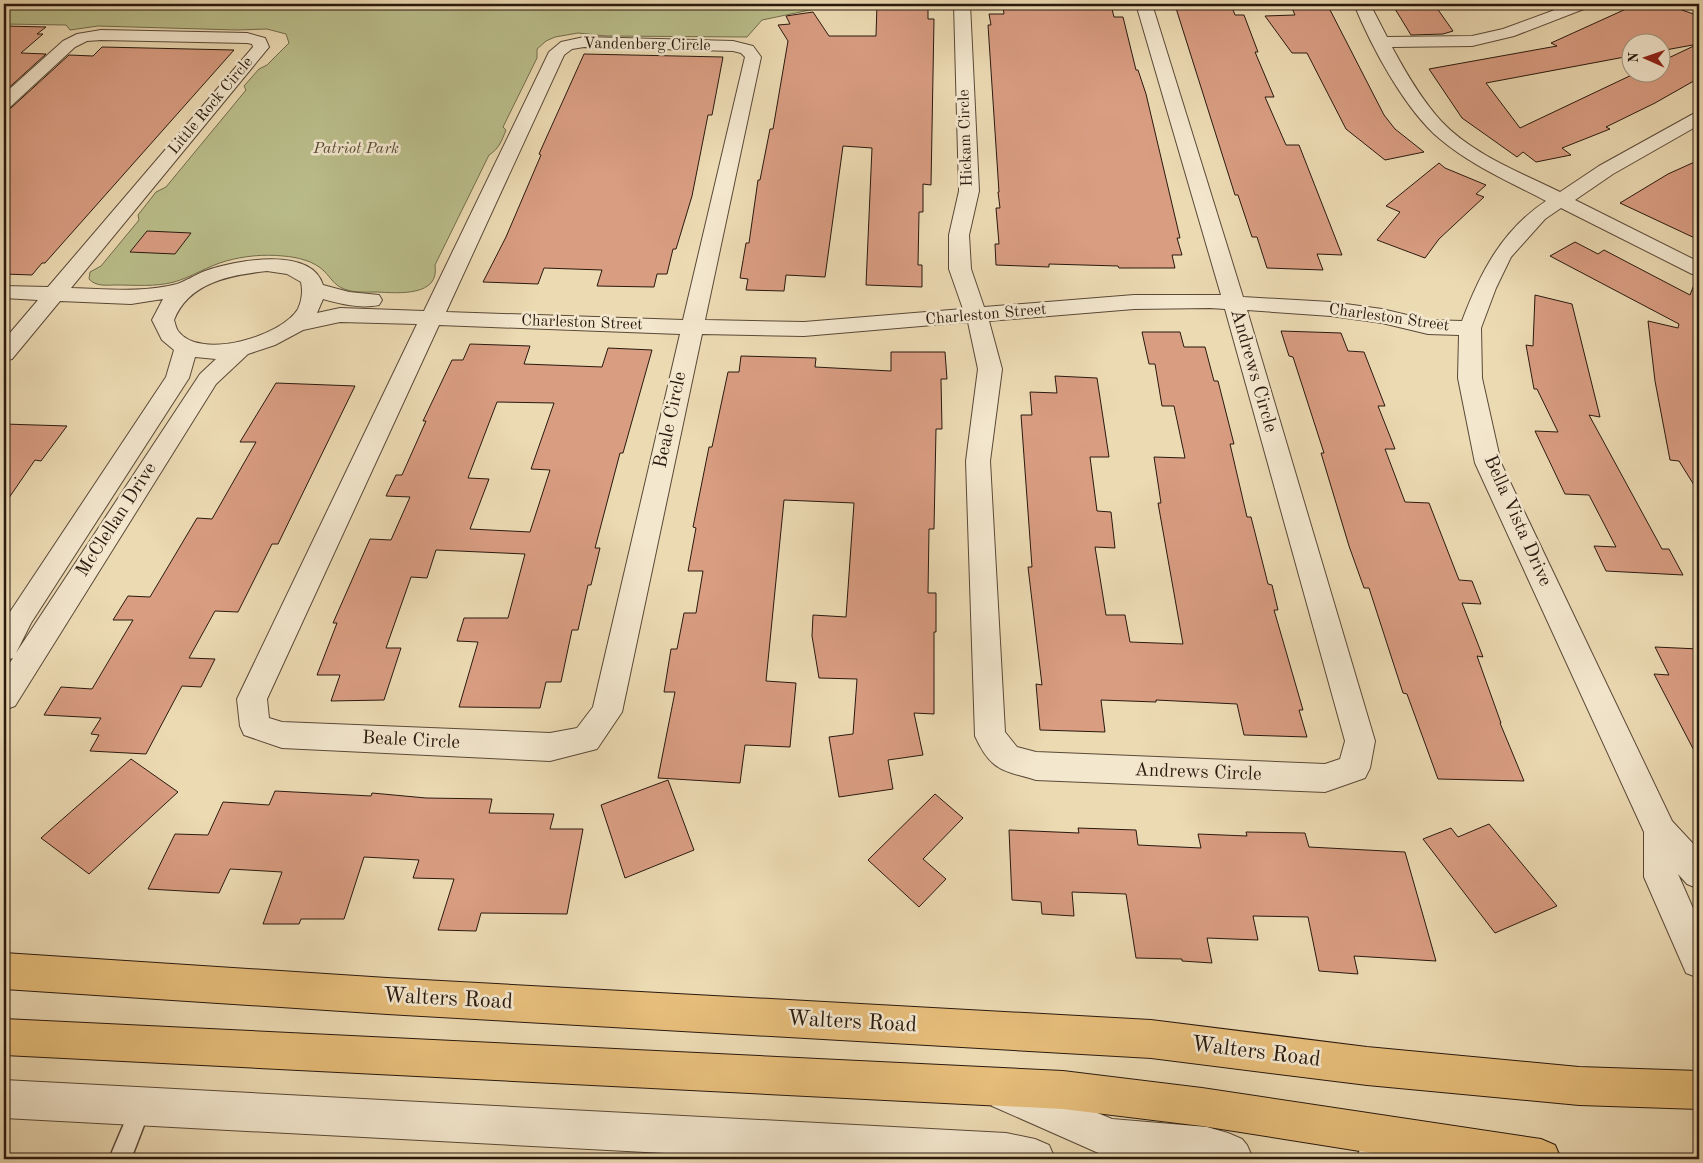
<svg xmlns="http://www.w3.org/2000/svg" width="1703" height="1163" viewBox="0 0 1703 1163" font-family="'Old Standard TT',serif">
	<rect width="100%" height="100%" fill="#ecdab3"/>
	<filter id="stains"><feTurbulence type="fractalNoise" baseFrequency=".004" numOctaves="4"/><feColorMatrix values="0 0 0 0 .2 0 0 0 0 .09 0 0 0 0 .02 0 0 0 .5 -.17"/></filter>
	<radialGradient id="worn" r=".72"><stop offset=".6" stop-color="#630" stop-opacity="0"/><stop offset="1" stop-color="#630" stop-opacity=".3"/></radialGradient>
	<path fill="#babe8b" stroke="#726c4c" d="M4,4H839L762,20L747,37L606,36L578,33L555,37L546,41L537,49V58L503,127L506,130C502,140 499,149 489,155L435,265C440,297 398,293 377,292C366,292 354,293 344,289C334,285 331,278 324,271C314,261 297,257 283,256C264,254 244,256 226,261C208,266 192,277 174,282C155,287 136,285 117,285C107,285 96,287 89,279L90,272L101,266L139,220L138,215L156,192L166,187L246,90L244,86L259,69L267,65L289,43L286,34L267,29L237,30L98,26L70,30L66,25L4,24Z"/>
	<path fill="#d99d82" stroke="#29190e" fill-rule="evenodd" d="M877,4H928V19H934L931,185L923,184V212H919L918,265H922V287L866,285L872,148L843,146L825,277L786,275L784,291L746,290L748,279L740,278L746,243H749L758,180H760L770,129H773L788,41L778,25L790,24L786,16L813,12L829,36H876Z
		M1290,4H1327L1384,115L1395,129L1424,152L1385,160L1346,129L1307,53H1292L1265,16L1295,15Z
		M1392,4H1434L1453,31L1443,34L1411,35Z
		M1637,4H1665L1699,16V78L1655,103L1606,127L1610,129L1562,148L1571,155L1536,162L1523,152L1517,157L1462,118L1429,69L1557,46L1551,43ZM1630,42H1660V51L1698,44L1660,62V72H1638L1520,128L1486,83L1630,56Z
		M1175,5L1232,7L1235,15H1244L1258,52H1255L1274,97H1265L1286,145H1299L1342,255L1317,254L1323,270L1267,268L1257,237H1252L1238,195H1235Z
		M1003,7L1112,9L1114,17H1123L1136,70H1138L1146,94L1180,238H1177L1182,255H1172L1175,268H1119L1118,266L1049,264V267L996,265L995,244H999L996,208H1000L998,192H999L988,25H991L989,14H1004Z
		M4,26L46,27L37,34H43L21,53L46,54L4,92Z
		M102,47L234,50L45,263H42L32,275L4,274V110L11,108L69,55L93,56Z
		M584,54L723,57L712,115H708L692,196L676,249H673L667,274H657L654,287L597,286L602,270L544,268L538,284L483,282L506,237L541,155L539,154Z
		M1699,160V240L1620,203L1668,174Z
		M1439,163L1445,168L1486,185L1476,194L1484,197L1439,239L1425,258L1377,240L1400,212L1386,206Z
		M147,231L191,233L175,254L130,252Z
		M1575,242L1598,254L1604,250L1690,295L1697,277L1699,278V493L1679,461L1670,460L1655,381L1648,321L1678,328L1679,324L1550,256Z
		M1535,295L1572,304L1600,417L1589,415L1662,549H1669L1683,575L1606,571L1594,546L1616,547L1589,495L1565,494L1535,431L1558,432L1537,389H1534L1526,345L1533,346Z
		M1281,331L1341,333L1348,351L1364,352L1385,406H1378L1395,449H1385L1405,502L1429,503L1459,580L1472,581L1481,604L1462,603L1483,657L1477,656L1501,723H1500L1524,781L1438,779L1407,694L1403,693L1369,588H1364L1349,546L1321,453H1324L1293,357L1289,356Z
		M1142,332H1180L1184,347H1205L1214,381H1218L1234,444H1230L1247,517H1251L1268,584L1272,585L1278,610H1274L1303,710H1299L1307,737L1244,735L1237,704L1156,700V702L1101,700L1105,732L1040,730L1036,684L1042,685L1028,567H1032L1021,415H1032L1030,392L1057,393L1055,376L1097,378L1109,457H1090L1097,511L1111,512L1115,548L1095,547L1106,615H1125L1130,642L1183,644L1158,503H1161L1154,457L1185,458L1174,406H1162L1155,364H1149Z
		M470,344L530,346L524,364L602,367L608,348L652,350L623,453H620L595,548H600L591,585H588L578,630H572L561,682H546L540,708L459,707L478,642L457,641L464,618H508L525,554L436,550L427,578L411,577L386,648H401L384,700L331,701L340,675H317L337,623H333L370,539L391,540L410,497L386,496L396,475H402L426,421H423L452,360H463ZM497,402L554,403L531,469L550,470L530,532L470,529L489,479L468,478Z
		M891,352H945L947,379H941L942,429H936L934,529H929L928,593H936V632H934V714L914,713L923,755L888,760L893,789L839,797L829,737L853,734L857,679L819,678L812,636L813,615L846,617L854,503L784,500L766,681L796,683L790,747L745,745L740,783L658,778L675,692H664L671,649H677L684,613H696L703,571H688L696,528L693,527L709,447H712L728,372H739L741,356L816,358L815,367L891,371Z
		M276,383L355,386L278,544H272L238,612L215,611L189,658L215,659L201,687L182,686L146,754L90,751L99,735L91,734L101,718L44,715L61,687L92,689L133,620H113L128,596L150,597L197,518L212,519L256,442H240Z
		M4,424L67,426L41,461L35,460L4,505Z
		M1655,647L1699,649V760L1654,674L1669,675Z
		M131,759L178,792L89,874L41,838Z
		M668,780L694,850L625,878L601,805Z
		M275,791L371,796L372,793L426,798L492,799L489,813L554,814L550,829H583L567,914L481,913L476,931L438,930L454,879L413,878L419,860L364,857L344,919H301L299,924H263L282,872L230,869L219,893L148,889L175,834L208,835L223,802L269,805Z
		M935,794L963,818L923,859L946,879L919,907L868,860Z
		M1489,824L1557,906L1495,933L1423,839L1451,828L1458,837Z
		M1078,828L1136,830L1138,845L1201,848L1198,834L1247,836L1246,832L1305,833L1309,847L1405,852L1436,961L1354,956L1358,974L1319,971L1308,917L1253,916L1258,940L1207,938L1212,963L1182,961V959L1136,958L1126,894L1072,892L1074,916L1042,914L1041,902L1012,900L1009,830L1079,833Z"/>
	<g fill="none" stroke-linecap="round" stroke-linejoin="round">
		<g stroke="#5a4937" stroke-width="3">
			<path id="service" d="M141,1097L148,1100L151,1107L131,1159H109L134,1100Z"/>
		</g>
		<g stroke="#5a4937" stroke-width="2">
			<path id="minor" d="M954,4H970L979,191L969,235L971,269L984,307L1134,295H1221L1136,4H1152L1243,297L1331,302L1382,309L1428,320L1462,321C1480,273 1502,230 1546,201C1510,182 1472,166 1440,139C1405,110 1371,46 1354,4H1370L1387,37L1472,36L1503,29L1571,4H1592L1589,7L1514,36L1472,46L1392,47C1406,73 1421,99 1441,121C1472,154 1519,172 1560,192L1599,166L1693,114L1699,113V125L1613,174L1575,200L1699,262V276L1692,274L1561,208L1545,219L1511,257L1496,288L1481,328L1482,378L1501,463L1672,821L1699,850V889L1687,884L1678,874L1699,922V978L1686,973L1644,877V832L1475,463L1458,378L1459,335L1428,334L1382,323L1331,316L1247,310L1375,741L1370,768L1365,778L1325,792L1036,780C1002,770 991,771 975,736L966,461L978,369L968,322L804,336L702,334L622,712L597,749L550,761L282,748L244,735L240,726L237,699L417,324L340,322L303,330L275,345L248,354L216,384L15,706L4,710V672L13,658L4,661V621L166,377L174,350L162,340L152,320L163,299L131,304L60,301L12,359L4,361V340L38,300L4,298V286L48,287L253,47L252,44L247,43L101,40L87,41L75,47L10,107L4,108V94L63,41L77,34L101,30L247,33L265,38L269,47L71,288C106,289 143,293 177,284C186,281 195,275 205,271C233,261 311,245 323,285L349,292L379,295L382,300L379,305C360,309 341,304 323,299L317,313L340,308L424,311L549,52L561,42L584,37L733,41L753,46L761,57L705,320L804,322L963,309L949,269V235L959,191ZM584,47L733,51L741,53L745,57L683,320L446,312L564,55L572,49ZM267,271L287,274L301,282C303,291 302,300 298,309C282,336 200,361 178,331C176,328 175,323 174,320C189,282 231,275 267,271ZM1210,308L1225,309L1345,741L1340,759L1325,764L1036,752L1017,747L1005,732L990,461L1002,369L989,321L1134,309ZM439,325L680,334L593,707L577,728L550,733L282,722L269,718L267,699ZM195,357L216,359L200,374L16,653L31,623L189,378Z
				M1005,1074L1112,1119L1207,1127L1228,1133L1242,1139L1247,1145L1253,1159H1112L992,1106L986,1093L992,1080Z
				M4,1080L1006,1133L1035,1139L1049,1145L1055,1159H776L4,1118Z
				M1434,1132L1448,1138L1454,1152L1451,1159H1356L1362,1145L1376,1139Z"/>
		</g>
		<g stroke="#29190e" stroke-width="2">
			<path id="primary" d="M4,953L387,978L1151,1020L1367,1047L1579,1067L1699,1071V1109L1579,1105L1367,1085L1151,1058L387,1014L4,989Z
				M4,1019L1063,1071L1202,1088L1541,1139L1555,1145L1561,1159H1410L1202,1126L1063,1109L4,1055Z"/>
		</g>
		<use href="#service" fill="#f3e7ce" fill-rule="evenodd"/>
		<use href="#minor" fill="#f3e7ce" fill-rule="evenodd"/>
		<use href="#primary" fill="#e6bd7a" fill-rule="evenodd"/>
	</g>
	<g text-anchor="middle" dominant-baseline="central" stroke-width="5" stroke-linejoin="round" paint-order="stroke">
		<g font-size="16" fill="#29190e" stroke="#f3e7ce">
			<text transform="translate(647 45) rotate(1)">Vandenberg Circle</text>
			<text transform="translate(211 106) rotate(-50)">Little Rock Circle</text>
			<text transform="translate(966 138) rotate(-92)">Hickam Circle</text>
			<text transform="translate(986 315) rotate(-5)">Charleston Street</text>
			<text transform="translate(1389 318) rotate(8)">Charleston Street</text>
			<text transform="translate(582 323) rotate(2)">Charleston Street</text>
		</g>
		<g font-size="16" font-style="italic" fill="#544b34" stroke="#f3e7ce">
			<text x="356" y="149">Patriot Park</text>
		</g>
		<g font-size="19" fill="#29190e" stroke="#f3e7ce">
			<text transform="translate(1253 371) rotate(74)">Andrews Circle</text>
			<text transform="translate(671 420) rotate(-78)">Beale Circle</text>
			<text transform="translate(117 520) rotate(-57)">McClellan Drive</text>
			<text transform="translate(1517 521) rotate(66)">Bella Vista Drive</text>
			<text transform="translate(411 741) rotate(3)">Beale Circle</text>
			<text transform="translate(1198 773) rotate(2)">Andrews Circle</text>
		</g>
		<g font-size="22" fill="#29190e" stroke="#f3e7ce">
			<text transform="translate(448 999) rotate(3)">Walters Road</text>
			<text transform="translate(852 1022) rotate(3)">Walters Road</text>
			<text transform="translate(1256 1052) rotate(7)">Walters Road</text>
		</g>
	</g>
	<rect width="1703" height="1163" fill="none" stroke="#ecdab3" stroke-width="20"/>
	<rect x="5" y="5" width="1693" height="1153" fill="none" stroke="#29190e" stroke-width="2.5"/>
	<rect x="10" y="10" width="1683" height="1143" fill="none" stroke="#29190e"/>
	<g transform="translate(1646 58) rotate(272)"><circle r="24" fill="#f3e7ce" stroke="#a29581"/>
	<path d="M0-4L9 19L0 12L-9 19Z" fill="#8f2418"/>
	<text y="-8" font-size="14" font-weight="bold" text-anchor="middle" fill="#29190e">N</text>
	</g>
	<rect width="100%" height="100%" filter="url(#stains)"/>
	<rect width="100%" height="100%" fill="url(#worn)"/>
</svg>
